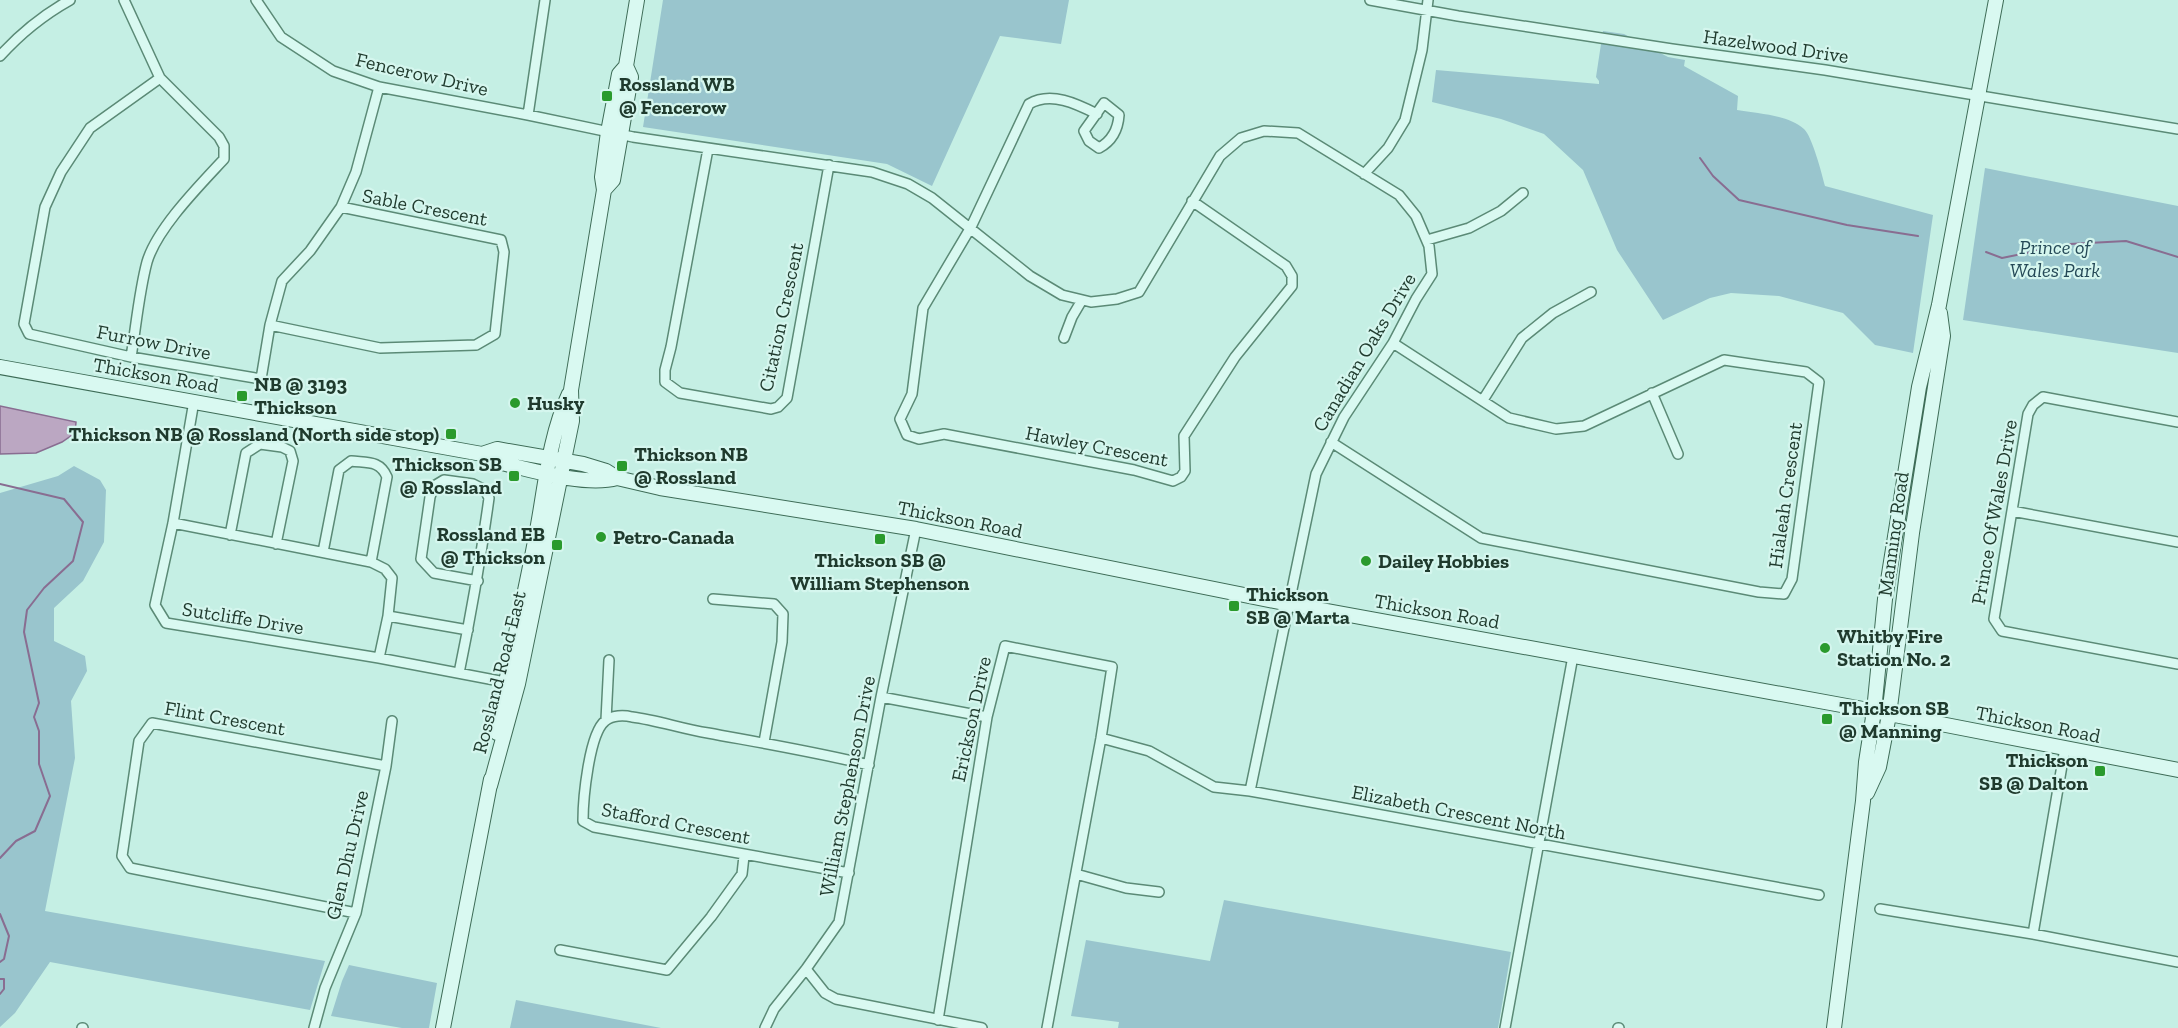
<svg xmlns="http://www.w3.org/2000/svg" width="2178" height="1028" viewBox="0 0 2178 1028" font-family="'Zilla Slab',serif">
	<rect width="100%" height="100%" fill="#c5efe4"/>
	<path fill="#99c5cd" d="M663,0H1069L1061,44L1000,36L932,186L887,164L643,127Z
		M1603,31L1624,34L1668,57L1685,60L1684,66L1738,96L1737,110C1758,114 1787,114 1804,129C1812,136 1822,174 1825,186L1933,215L1913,353L1875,345L1843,313L1779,296L1731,293L1710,298L1663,320L1617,250L1583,170L1544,134L1501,119L1432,102L1436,70L1599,84V81L1596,77Z
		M1985,168L2178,206V353L1963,320Z
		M74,466L100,480L106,490L104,542L83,581L54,608V641L85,656L87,671L71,701L75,758L45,911L325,961L310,1010L50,962L15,1013L0,1027V493L58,476Z
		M1224,900L1511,952L1498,1028H1118L1119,1022L1071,1016L1086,940L1210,961Z
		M349,965L437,983L429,1028H402L331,1016L342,981Z
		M516,1000L661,1028H510Z"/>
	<path fill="#bba7c2" stroke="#896d91" stroke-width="1.5" d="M0,406L76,422L75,433L62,442L36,453L0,454Z"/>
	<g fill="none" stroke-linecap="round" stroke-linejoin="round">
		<path stroke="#896d91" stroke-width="2" d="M1700,158L1713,176L1739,200L1847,225L1918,236
			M1986,252L2002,258L2070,244L2126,241L2178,257
			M0,484L64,499L83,522L73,561L44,588L27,610L24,632L39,703L34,717L39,731V764L50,796L35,831L16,841L0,858
			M0,914L9,936L4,959L0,962
			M0,979H4V989L0,994"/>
		<g stroke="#5b8a76" stroke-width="12">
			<path id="minor" d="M124,0L160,78L219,137L224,146V159C200,185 157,228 147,262C139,292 136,327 131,357
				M256,0L281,37L333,71L379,87L528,115L633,137L872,172L908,184L932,198L1030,276L1062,295L1091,302L1117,299L1139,292L1220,156L1241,138L1264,131L1298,133L1399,195L1416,216L1429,246L1432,274L1416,299L1393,343L1344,417L1316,474L1250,791
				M1370,0L1458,16L1672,49L1825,70L2178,129
				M0,56C19,35 45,14 70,0
				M160,78L90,128L61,172L45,207L24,324L29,334L131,357L261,379L270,325L282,281L310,251L341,207L356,172L379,87
				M1104,103L1119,115C1118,130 1112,141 1099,148L1089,141L1084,131Z
				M1097,114C1077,104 1051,91 1029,104L971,227L923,308L912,394L900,419L907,435L919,439L944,434L1134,470L1173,481L1181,477L1185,471L1184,436L1235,357L1292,286V276L1286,266L1192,201
				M528,115L545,0
				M708,149L671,347L665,370V382L680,393L771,409L778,407L787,398L829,165
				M1364,174L1388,148L1405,120L1422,50L1428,0
				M1427,240L1469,228L1501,211L1523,193
				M270,325L380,348L476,345L495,334L504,252L501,240L341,207
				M1064,338L1072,317L1082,300
				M1652,393L1678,454
				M1483,400L1522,338L1553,313L1591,292
				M194,401L173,523L155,605L166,623L379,658L505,682
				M2178,422L2043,397L2033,405L2028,414L1994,619L2002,631L2178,664
				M1331,442L1481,538L1759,592L1784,594L1792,579L1819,382L1806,372L1724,360L1584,426L1556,429L1509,418L1393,343
				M2012,511L2178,542
				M173,523L371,562L385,569L392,578L388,616L379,658
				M230,535L246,453L260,444L282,447L290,451L293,461L276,544
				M323,552L339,470L351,461C367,463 380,460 387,477L371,562
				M713,599L774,604L783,614L782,642L764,742
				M388,616L468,630
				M459,673C471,615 481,557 489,498L485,490L473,484L444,480L434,486L430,497L421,559L434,573L478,581
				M881,697L987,717
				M606,720L609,660
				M1101,738L1149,751L1214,787L1250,791L1819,895
				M849,873L594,827L583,821C583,799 589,734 605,721C612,715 624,715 632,717C657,720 682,729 708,733C762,743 816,752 869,765
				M1076,874L1126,888L1159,892
				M1880,909L2033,934L2178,962
				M356,913L130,868L122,856L139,741L152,723L386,766
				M2033,934L2065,748
				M560,950L667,970L711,917L742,874L744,856
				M806,969L825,993L836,999L982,1028
				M938,1020L987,717L1005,646L1112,667L1101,738L1047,1028
				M82,1028H83
				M314,1028L325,988L356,913L386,766L392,721
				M765,1028L774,1009L806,969L839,922L881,697L916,529
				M1505,1028L1573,656
				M1618,1028H1619"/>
		</g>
		<g stroke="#3e6c57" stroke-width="16">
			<path id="secondary" d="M604,190L613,180L631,77L626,66
				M0,367L482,454L493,461C528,469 584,487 617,478
				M482,454L497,449L583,464L606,471L617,478L660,488L916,529L1289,604L1874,711L2178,770
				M497,733C507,668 523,605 535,541C545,492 548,439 569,394
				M490,786L518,684L572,421L571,390L604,190L602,177L608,132L619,74L626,66L637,0
				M1867,793L1879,767L1889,715L1912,533L1943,336L1940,313
				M443,1028L491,779
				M1834,1028L1863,801L1866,762L1874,711L1885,599L1919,387L1939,305L1996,0"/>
		</g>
		<use href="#minor" stroke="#d9f9f1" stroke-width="9"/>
		<use href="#secondary" stroke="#d9f9f1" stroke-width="14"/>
	</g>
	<g fill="#2a9a2d" stroke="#d5f6ee" stroke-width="2">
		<rect x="601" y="90" width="12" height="12" rx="3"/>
		<rect x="236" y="390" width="12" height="12" rx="3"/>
		<circle cx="515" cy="403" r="6"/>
		<rect x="445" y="428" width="12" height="12" rx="3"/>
		<rect x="616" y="460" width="12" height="12" rx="3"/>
		<rect x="508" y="470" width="12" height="12" rx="3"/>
		<circle cx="601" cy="537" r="6"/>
		<rect x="874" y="533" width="12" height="12" rx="3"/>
		<rect x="551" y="539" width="12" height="12" rx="3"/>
		<circle cx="1366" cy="561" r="6"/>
		<rect x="1228" y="600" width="12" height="12" rx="3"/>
		<circle cx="1825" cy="648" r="6"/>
		<rect x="1821" y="713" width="12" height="12" rx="3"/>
		<rect x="2094" y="765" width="12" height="12" rx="3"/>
	</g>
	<g text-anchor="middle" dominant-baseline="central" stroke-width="4.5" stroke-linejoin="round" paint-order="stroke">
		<g font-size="20" fill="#1f3a2d" stroke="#d5f6ee">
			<text transform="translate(1776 46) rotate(8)">Hazelwood Drive</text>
			<text transform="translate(422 74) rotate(13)">Fencerow Drive</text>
			<text transform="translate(425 207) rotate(11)">Sable Crescent</text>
			<text transform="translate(781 317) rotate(-78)">Citation Crescent</text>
			<text transform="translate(154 342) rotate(11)">Furrow Drive</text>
			<text transform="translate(1364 352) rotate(-59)">Canadian Oaks Drive</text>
			<text transform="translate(156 375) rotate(10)">Thickson Road</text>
			<text transform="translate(1097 446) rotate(11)">Hawley Crescent</text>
			<text transform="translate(1785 495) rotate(-82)">Hialeah Crescent</text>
			<text transform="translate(1994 512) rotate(-80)">Prince Of Wales Drive</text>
			<text transform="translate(960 519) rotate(11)">Thickson Road</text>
			<text transform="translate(1893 534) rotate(-82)">Manning Road</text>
			<text transform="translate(1437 611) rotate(10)">Thickson Road</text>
			<text transform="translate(243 618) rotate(9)">Sutcliffe Drive</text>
			<text transform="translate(499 672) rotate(-76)">Rossland Road East</text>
			<text transform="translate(225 718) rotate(10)">Flint Crescent</text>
			<text transform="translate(971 719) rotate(-78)">Erickson Drive</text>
			<text transform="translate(2038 724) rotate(11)">Thickson Road</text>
			<text transform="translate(847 786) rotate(-79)">William Stephenson Drive</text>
			<text transform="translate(1459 812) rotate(11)">Elizabeth Crescent North</text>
			<text transform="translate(676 823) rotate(11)">Stafford Crescent</text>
			<text transform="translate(347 855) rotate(-77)">Glen Dhu Drive</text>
		</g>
		<g font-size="20" font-weight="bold" fill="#1f3a2d" stroke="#d5f6ee" text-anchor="start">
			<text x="619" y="84">Rossland WB<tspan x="619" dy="23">@ Fencerow</tspan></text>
			<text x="254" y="384">NB @ 3193<tspan x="254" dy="23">Thickson</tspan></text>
			<text x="527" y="403">Husky</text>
			<text x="439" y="434" text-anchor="end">Thickson NB @ Rossland (North side stop)</text>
			<text x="634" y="454">Thickson NB<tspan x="634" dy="23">@ Rossland</tspan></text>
			<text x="502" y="464" text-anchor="end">Thickson SB<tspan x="502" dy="23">@ Rossland</tspan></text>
			<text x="545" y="534" text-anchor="end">Rossland EB<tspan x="545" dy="23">@ Thickson</tspan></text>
			<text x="613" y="537">Petro-Canada</text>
			<text x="880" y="560" text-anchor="middle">Thickson SB @<tspan x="880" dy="23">William Stephenson</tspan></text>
			<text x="1378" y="561">Dailey Hobbies</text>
			<text x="1246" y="594">Thickson<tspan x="1246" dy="23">SB @ Marta</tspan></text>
			<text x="1837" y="636">Whitby Fire<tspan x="1837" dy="23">Station No. 2</tspan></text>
			<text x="1839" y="708">Thickson SB<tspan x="1839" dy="23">@ Manning</tspan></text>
			<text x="2088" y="760" text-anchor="end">Thickson<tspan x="2088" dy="23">SB @ Dalton</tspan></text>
		</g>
		<g font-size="20" font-style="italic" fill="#254957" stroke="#d5f6ee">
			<text x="2055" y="247">Prince of<tspan x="2055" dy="23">Wales Park</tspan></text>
		</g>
	</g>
</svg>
